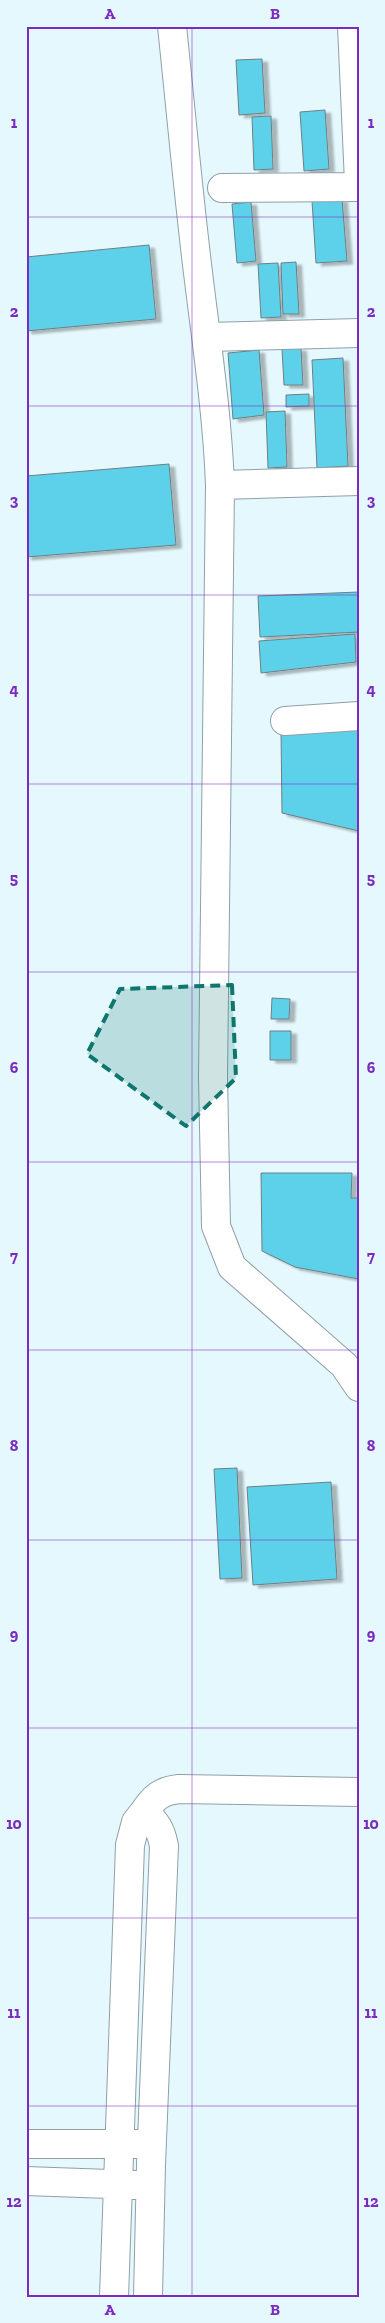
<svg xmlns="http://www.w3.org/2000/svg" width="385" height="2323" viewBox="0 0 385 2323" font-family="'Zilla Slab',serif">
	<defs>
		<filter id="shadow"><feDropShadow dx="5.5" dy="3" stdDeviation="1" flood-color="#0004"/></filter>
	</defs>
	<rect width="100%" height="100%" fill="#e5f8fd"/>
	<path fill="#5dd1ea" stroke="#6e7f83" filter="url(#shadow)" d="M262,59L265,113L239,115L236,60Z
		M325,110L329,169L304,171L300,112Z
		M271,116L273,169L254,170L252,117Z
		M342,199L347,261L316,263L312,201Z
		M251,202L256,261L237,263L232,204Z
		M149,245L156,319L26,331V257Z
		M296,262L299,314H283L281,263Z
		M278,263L281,317L261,318L258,264Z
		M301,348L303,385H284L282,349Z
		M259,350L264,415L233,419L228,353Z
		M343,358L348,466L317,468L312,360Z
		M309,394V406L286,407V395Z
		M285,411L287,467L268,468L266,412Z
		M169,464L176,545L26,557V476Z
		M359,592V632L260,637L258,596Z
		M355,634L356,662L261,673L259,641Z
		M359,726V831L282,813L281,731Z
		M272,998L290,999L289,1019H271Z
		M270,1031H291V1060H270Z
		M261,1173H352L351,1198H359V1279L295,1267L262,1251Z
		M237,1468L242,1578L220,1579L214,1469Z
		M331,1482L337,1579L253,1585L247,1487Z"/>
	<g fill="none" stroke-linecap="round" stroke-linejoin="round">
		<g stroke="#8fa0a5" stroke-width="30">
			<path id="minor" d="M172,26C180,103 187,179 196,256C205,333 217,408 220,485L213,1077L216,1226L232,1267L344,1365L359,1387
				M352,26L359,182
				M222,188L359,187
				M207,337L359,333
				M220,485L359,481
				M285,721L359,716
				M144,1812C154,1797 161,1791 179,1789L359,1792
				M26,2144H137
				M26,2181L137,2185
				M114,2297L130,1845L136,1822L144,1812C156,1822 161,1830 164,1846L151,2165L148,2297"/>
		</g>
		<use href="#minor" stroke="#fff" stroke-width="28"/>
	</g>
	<path fill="#0f766e" fill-opacity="0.2" stroke="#0f766e" stroke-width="4" stroke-dasharray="10 6" stroke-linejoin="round" d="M232,985L236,1078L186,1126L87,1054L120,989Z"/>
	<path fill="none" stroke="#7b2cbf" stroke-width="1" stroke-opacity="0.55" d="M192,26V2297M26,217H359M26,406H359M26,595H359M26,784H359M26,972H359M26,1162H359M26,1350H359M26,1540H359M26,1728H359M26,1918H359M26,2106H359"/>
	<rect width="385" height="2323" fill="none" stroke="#e5f8fd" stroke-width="55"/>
	<rect x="28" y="28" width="330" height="2268" fill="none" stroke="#7b2cbf" stroke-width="2"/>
	<g font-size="16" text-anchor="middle" font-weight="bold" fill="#7b2cbf">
		<text x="110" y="19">A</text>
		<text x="275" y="19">B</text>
		<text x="14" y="128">1</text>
		<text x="371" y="128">1</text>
		<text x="14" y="317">2</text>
		<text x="371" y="317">2</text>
		<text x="14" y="506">3</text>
		<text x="371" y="506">3</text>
		<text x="14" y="695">4</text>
		<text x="371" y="695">4</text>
		<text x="14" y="884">5</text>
		<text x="371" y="884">5</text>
		<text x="14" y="1073">6</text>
		<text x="371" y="1073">6</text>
		<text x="14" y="1262">7</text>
		<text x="371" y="1262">7</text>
		<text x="14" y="1451">8</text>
		<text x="371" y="1451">8</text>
		<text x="14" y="1640">9</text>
		<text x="371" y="1640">9</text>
		<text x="14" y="1829">10</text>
		<text x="371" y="1829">10</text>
		<text x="14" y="2018">11</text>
		<text x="371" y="2018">11</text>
		<text x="14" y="2207">12</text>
		<text x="371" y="2207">12</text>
		<text x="110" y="2315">A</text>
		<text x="275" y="2315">B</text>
	</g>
</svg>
